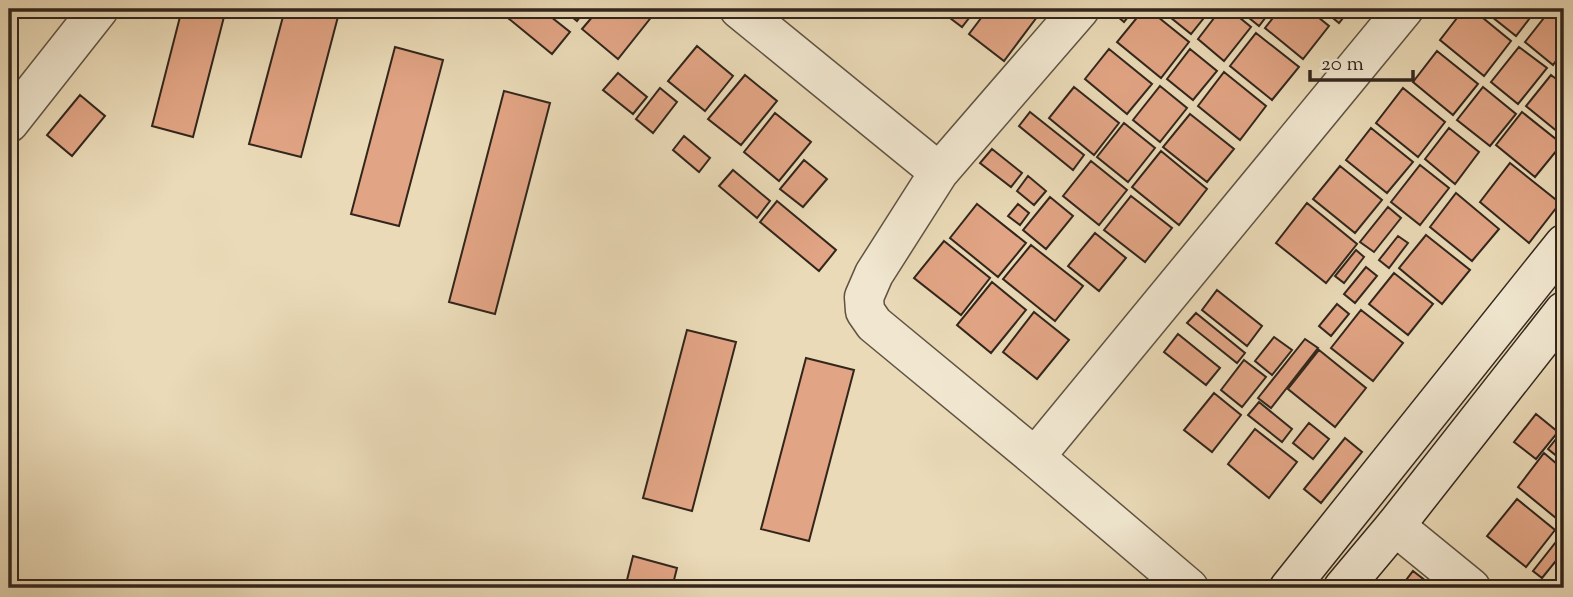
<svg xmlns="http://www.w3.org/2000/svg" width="1573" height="597" viewBox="0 0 1573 597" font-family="'Sorts Mill Goudy',serif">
	<rect width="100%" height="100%" fill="#eadab7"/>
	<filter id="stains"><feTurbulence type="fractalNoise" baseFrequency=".00286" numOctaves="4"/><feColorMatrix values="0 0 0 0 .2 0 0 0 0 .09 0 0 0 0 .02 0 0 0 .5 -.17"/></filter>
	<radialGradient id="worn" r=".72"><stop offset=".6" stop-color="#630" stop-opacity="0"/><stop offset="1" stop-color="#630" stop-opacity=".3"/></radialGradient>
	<path fill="#e1a484" stroke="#32261c" stroke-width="2" d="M182,9H226L193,137L152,126Z
		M285,9H340L301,157L249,144Z
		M497,9H541L570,32L552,54Z
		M562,9H586L577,21Z
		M599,9H645L653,15L618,59L582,29Z
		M938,9H976L962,27Z
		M988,9H1026L1037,17L1004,61L969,34Z
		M1113,9H1134L1124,22L1111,11Z
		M1144,9H1148L1189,42L1161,78L1117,42Z
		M1160,9H1211L1191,34Z
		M1221,9H1229L1251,27L1224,61L1198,39Z
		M1238,9H1272L1259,26Z
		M1280,9H1308L1329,26L1303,59L1265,28Z
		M1322,9H1350L1339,23Z
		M1464,9H1472L1511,41L1484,76L1440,40Z
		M1482,9H1537L1516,36Z
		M1551,9H1557L1564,15V50L1553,65L1525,42Z
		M1256,33L1299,67L1272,100L1230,66Z
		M697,46L733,76L705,111L668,81Z
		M395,47L443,60L399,226L351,214Z
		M1519,47L1547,68L1518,104L1491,82Z
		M1109,49L1152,84L1127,114L1085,79Z
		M1190,49L1217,71L1193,100L1167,79Z
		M1437,51L1478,84L1453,115L1413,82Z
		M1224,72L1266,106L1240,140L1198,106Z
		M618,73L647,97L633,114L603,90Z
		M745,75L777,101L741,145L708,119Z
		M1551,75L1564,85V137L1526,106Z
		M1160,86L1187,108L1160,142L1133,120Z
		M1074,87L1119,123L1094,155L1049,118Z
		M1483,87L1516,114L1490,146L1457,120Z
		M660,88L677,102L653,133L636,119Z
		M1403,88L1445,122L1418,157L1376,123Z
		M504,91L550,103L495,314L449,302Z
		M80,95L105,116L72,156L47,135Z
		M1030,112L1084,155L1073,170L1019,126Z
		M1522,112L1562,144L1535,177L1496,145Z
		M775,113L811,142L779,181L744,152Z
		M1190,114L1234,149L1207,182L1163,147Z
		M1124,123L1155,148L1128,182L1097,157Z
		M1371,128L1413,162L1387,193L1346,160Z
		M1449,128L1479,152L1455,184L1425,159Z
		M684,136L710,158L699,172L673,150Z
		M992,149L1022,173L1011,187L980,163Z
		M1161,151L1207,189L1179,225L1132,187Z
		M804,160L827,179L803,207L780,189Z
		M1091,161L1127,190L1099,225L1063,196Z
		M1510,163L1560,203L1529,243L1480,202Z
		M1420,165L1449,188L1420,225L1391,202Z
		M1340,166L1382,200L1355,233L1313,199Z
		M733,170L770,201L757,218L719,186Z
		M1028,176L1046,191L1034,205L1017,191Z
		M1456,193L1499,229L1472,261L1430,227Z
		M1131,196L1172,228L1145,262L1104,230Z
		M1050,197L1073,216L1046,249L1023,230Z
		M777,201L836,250L819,271L760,222Z
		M1307,203L1357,244L1326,283L1276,243Z
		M977,204L1026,243L998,277L950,238Z
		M1018,204L1029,213L1020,225L1008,216Z
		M1388,207L1401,218L1374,252L1360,242Z
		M1095,233L1126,258L1099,291L1068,266Z
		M1426,235L1470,270L1442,304L1399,268Z
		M1398,236L1408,243L1389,268L1379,260Z
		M944,241L990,278L961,315L914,278Z
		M1031,245L1083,286L1055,321L1003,279Z
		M1356,250L1364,257L1344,283L1335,276Z
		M1366,267L1377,276L1355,303L1344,294Z
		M1394,273L1433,304L1408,335L1369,304Z
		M992,282L1026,310L991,353L957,325Z
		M1217,290L1262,326L1247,346L1202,310Z
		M1337,304L1349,314L1331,336L1319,326Z
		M1361,310L1403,343L1373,381L1331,348Z
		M1034,312L1069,340L1037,379L1003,352Z
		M1196,313L1245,353L1237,363L1187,323Z
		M687,330L736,342L692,511L643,498Z
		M1178,334L1220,368L1206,385L1164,352Z
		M1274,337L1292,350L1272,375L1255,361Z
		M1305,339L1318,348L1271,408L1258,398Z
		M1319,350L1366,388L1335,427L1288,389Z
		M806,358L854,370L809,541L761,529Z
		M1244,360L1266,377L1242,407L1221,390Z
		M1214,393L1241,415L1212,452L1184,430Z
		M1259,402L1292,429L1282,442L1248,415Z
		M1536,414L1558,432L1536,459L1514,442Z
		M1309,423L1329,439L1313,459L1293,443Z
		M1255,429L1297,462L1269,498L1228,464Z
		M1564,429V462L1548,449Z
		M1345,438L1362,452L1321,503L1304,489Z
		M1544,453L1564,470V520L1562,523L1518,487Z
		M1517,499L1555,530L1526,567L1487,536Z
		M1563,533L1564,534V551L1542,578L1533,571Z
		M633,556L677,568L672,588H625Z
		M1413,571L1435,588H1400Z"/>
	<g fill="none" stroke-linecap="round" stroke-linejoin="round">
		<g stroke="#605343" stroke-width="41">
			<path id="street" d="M739,9L939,172
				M1080,9L939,172L874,274L864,297L865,311L874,324L1035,457L1189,588
				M9,123L99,9
				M1035,457L1404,9
				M1395,526L1471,588"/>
		</g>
		<g stroke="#32261c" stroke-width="41">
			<path id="secondary" d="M1289,588L1564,244
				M1343,588L1395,526L1564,311"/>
		</g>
		<use href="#street" stroke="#f1e7d0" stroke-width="38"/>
		<use href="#secondary" stroke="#f1e7d0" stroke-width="38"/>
	</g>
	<rect width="1573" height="597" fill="none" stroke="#eadab7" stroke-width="35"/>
	<rect x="10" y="10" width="1552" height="576" fill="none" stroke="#32261c" stroke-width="3.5"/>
	<rect x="18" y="18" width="1538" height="562" fill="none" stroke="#32261c" stroke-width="2"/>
	<path d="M1310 70v10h103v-10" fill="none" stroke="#32261c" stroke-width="3.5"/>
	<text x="1321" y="70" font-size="21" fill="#32261c" stroke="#f1e7d0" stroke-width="5" paint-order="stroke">20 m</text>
	<rect width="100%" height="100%" filter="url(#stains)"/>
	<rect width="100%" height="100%" fill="url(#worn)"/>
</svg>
